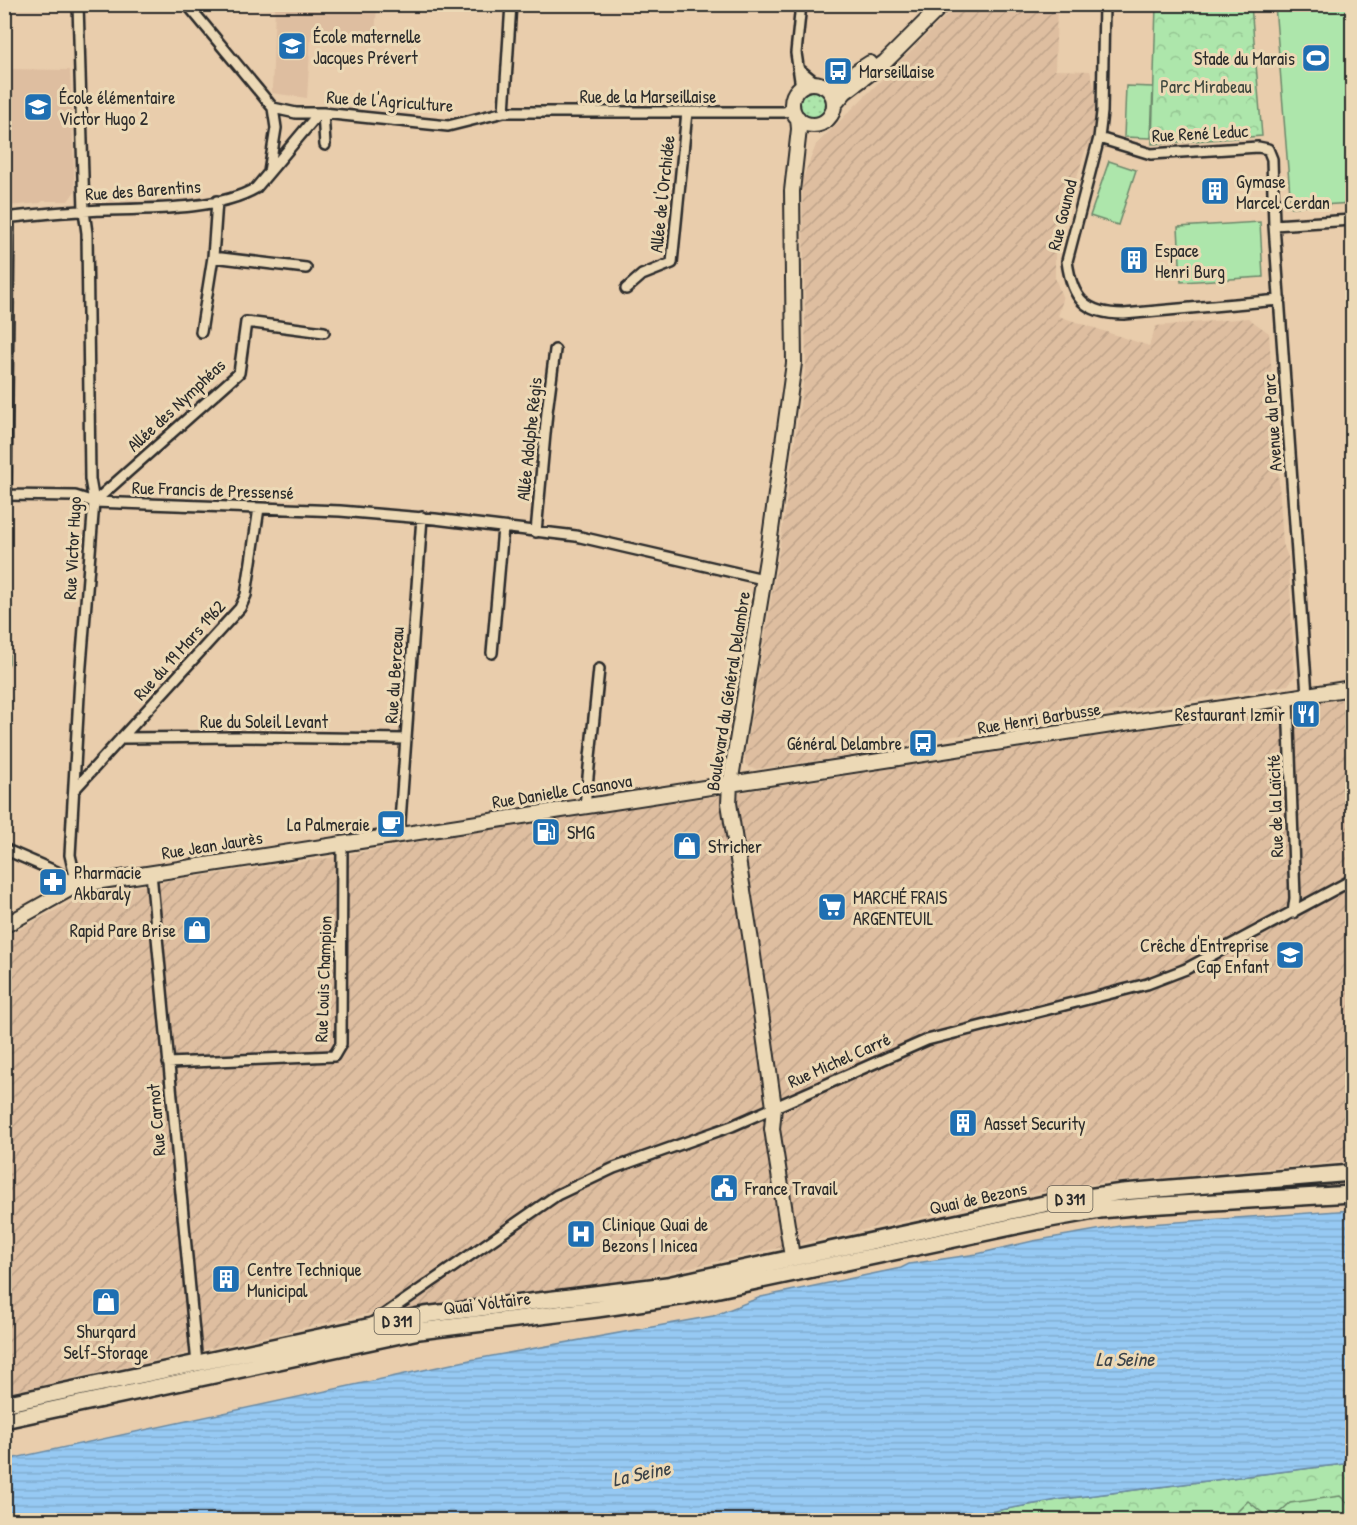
<svg xmlns="http://www.w3.org/2000/svg" width="1357" height="1525" viewBox="0 0 1357 1525" font-family="'Patrick Hand',sans-serif">
	<defs>
		<pattern id="industrial-furrows" width="10" height="10" patternUnits="userSpaceOnUse" patternTransform="scale(1.5)"><rect width="10" height="10" fill="#debea0"/><path d="M-1 1l2-2M0 10L10 0M9 11l2-2" fill="none" stroke="#bfa38a"/></pattern>
		<pattern id="grass-dots" width="8" height="8" patternUnits="userSpaceOnUse" patternTransform="scale(1.5)"><rect width="8" height="8" fill="#ade6ab"/><path d="M2 2h.1M6 6h.1" fill="none" stroke="#95c593" stroke-width="1.8" stroke-linecap="round"/></pattern>
		<pattern id="park-crowns" width="20" height="18" patternUnits="userSpaceOnUse" patternTransform="scale(1.5)"><rect width="20" height="18" fill="#ade6ab"/><path d="M2 6a3 3 0 1 1 6 0M12 15a3 3 0 1 1 6 0" fill="none" stroke="#95c593"/></pattern>
		<pattern id="water-rules" width="6" height="5" patternUnits="userSpaceOnUse" patternTransform="scale(1.5)"><rect width="6" height="5" fill="#96c9f3"/><path d="M0 2.5h6" fill="none" stroke="#81add0"/></pattern>
	</defs>
	<rect width="100%" height="100%" fill="#e9cdac"/>
	<filter id="ink" filterUnits="userSpaceOnUse"><feTurbulence type="fractalNoise" baseFrequency=".0167" numOctaves="2"/><feDisplacementMap in="SourceGraphic" scale="12" xChannelSelector="R" yChannelSelector="G"/><feConvolveMatrix kernelMatrix="1 2 1 2 8 2 1 2 1" color-interpolation-filters="sRGB"/></filter>
	<g filter="url(#ink)">
		<path fill="#debea0" d="M275,5H377L375,39L311,35L307,98L272,93Z
			M5,69L70,70L75,191L68,201H43L40,203L8,206L11,145H5Z"/>
		<path fill="url(#industrial-furrows)" d="M957,5H1057L1055,70L1090,71L1095,90V127L1092,145L1085,151L1055,248V278L1063,299L1058,316L1149,346L1156,326L1248,318L1269,333L1283,544L1288,557L1295,676L1288,685L876,748L875,752L757,769L750,768L745,763V755L779,552L806,363L802,180L816,145Z
			M1352,698V1161L1088,1184L1025,1195L644,1277L366,1314L5,1393V937L81,897L167,881L329,858L552,818L719,796L929,762Z"/>
		<path fill="url(#grass-dots)" stroke="#6c886b" stroke-width="1.5" d="M800 104a13 13 0 1 1 26 0a13 13 0 1 1-26 0Z"/>
		<path fill="url(#park-crowns)" stroke="#6c886b" stroke-width="1.5" d="M1156,5H1251L1262,136L1152,144Z
			M1352,1463V1520H943L1063,1499Z"/>
		<path fill="#ade6ab" stroke="#6c886b" stroke-width="1.5" d="M1275,5H1352V203L1291,207Z
			M1126,86L1153,87L1151,138L1124,137Z
			M1109,161L1136,170L1118,225L1090,216Z
			M1260,222L1263,277L1181,282L1178,227Z
			M5,557L9,605V663L7,667H4Z
			M1340,1496L1352,1507V1520H1229L1248,1501L1271,1520L1290,1503Z"/>
		<path fill="url(#water-rules)" stroke="#6b8aa3" stroke-width="1.5" d="M1352,1210V1463L1063,1499L943,1520H5V1460L470,1360L713,1316L761,1297L901,1268L909,1264L977,1254L1033,1241L1120,1226Z"/>
		<g fill="none" stroke-linecap="round" stroke-linejoin="round">
			<g stroke="#2b2b2b" stroke-width="14">
				<path id="street" d="M187,4L273,108L276,128L269,172
					M1104,4L1102,112L1099,138L1067,261C1072,299 1085,314 1124,314L1280,300
					M800,70L816,83
					M801,87L796,53L801,4
					M273,108L296,113H323L448,126L504,112H784L793,110
					M504,112L511,4
					M323,113L325,145
					M1099,138L1151,154L1258,147L1268,149L1272,159L1274,225L1307,695
					M4,218C31,215 57,212 83,211C132,208 214,213 256,188L319,113
					M1274,225L1352,220
					M213,257L306,268
					M626,289L642,275L672,263L687,112
					M201,332L213,257L217,201
					M4,495L75,496L94,502L340,511L435,519L576,536L763,579
					M6,495L9,218
					M94,502L239,373L246,322L324,332
					M536,532L547,412L555,350
					M492,653L503,528
					M1288,698L1295,898L1293,913
					M121,738L237,737L406,739
					M74,790L240,608L246,595L259,508
					M585,806L599,669
					M399,835L422,517
					M4,849L57,872L77,885
					M151,873L197,1364
					M77,885L70,855L80,678L94,502L90,479L87,233L84,211L78,4
					M168,1063L334,1056L341,1044L342,843
					M372,1323L557,1195L614,1168L732,1126L927,1040L1147,984L1186,969L1352,880"/>
			</g>
			<g stroke="#2b2b2b" stroke-width="18">
				<path id="secondary" d="M792 104a21 21 0 1 1 42 0a21 21 0 1 1-42 0Z
					M823,86L839,83L870,63
					M834,105L845,92L885,62L943,4
					M4,926L77,885L95,882L1352,688
					M792,1257L772,1129L774,1107L751,941L729,803L730,784L767,559L794,363L792,191L799,129L798,118"/>
			</g>
			<g stroke="#2b2b2b" stroke-width="20">
				<path id="primary" d="M4,1404L424,1315L667,1285L1058,1201L1123,1192L1352,1173
					M4,1420L419,1331L597,1309L686,1296L1039,1221L1100,1210L1145,1206L1352,1194"/>
			</g>
			<use href="#street" stroke="#ecd9b6" stroke-width="9"/>
			<use href="#secondary" stroke="#ecd9b6" stroke-width="14"/>
			<use href="#primary" stroke="#ecd9b6" stroke-width="15"/>
		</g>
	</g>
	<defs>
		<g id="school-square" transform="scale(1.5)"><rect x="-9" y="-9" width="18" height="18" rx="4" fill="#1f6fb2" stroke="#ecd9b6"/><path d="M0-5L7-2L0 1L-7-2ZM-4 1L0 2.5L4 1V4Q0 6-4 4Z" fill="#fff"/></g>
		<g id="stadium-square" transform="scale(1.5)"><rect x="-9" y="-9" width="18" height="18" rx="4" fill="#1f6fb2" stroke="#ecd9b6"/><path d="M0-5a6.5 5 0 1 0 0 10a6.5 5 0 1 0 0-10ZM-3.5-1.8h7v3.6h-7Z" fill="#fff"/></g>
		<g id="bus-square" transform="scale(1.5)"><rect x="-9" y="-9" width="18" height="18" rx="4" fill="#1f6fb2" stroke="#ecd9b6"/><path d="M-5-6H5V4H4V6H2V4H-2V6H-4V4H-5ZM-3.5-4V0h7V-4ZM-3.5 1.2v1.5H-2V1.2ZM2 1.2v1.5H3.5V1.2Z" fill="#fff"/></g>
		<g id="building-square" transform="scale(1.5)"><rect x="-9" y="-9" width="18" height="18" rx="4" fill="#1f6fb2" stroke="#ecd9b6"/><path d="M-4-6H4V6H1V3H-1V6H-4ZM-2.5-4.3h1.7v1.8h-1.7ZM.8-4.3h1.7v1.8H.8ZM-2.5-1h1.7V.8h-1.7ZM.8-1h1.7V.8H.8Z" fill="#fff"/></g>
		<g id="restaurant-square" transform="scale(1.5)"><rect x="-9" y="-9" width="18" height="18" rx="4" fill="#1f6fb2" stroke="#ecd9b6"/><path d="M-5-6h1v4h1v-4h1v4h1v-4h1v5L-1.5 .5V6h-2V.5L-5-1ZM5-6V6H3V1.5H1.5Q1.5-4 5-6Z" fill="#fff"/></g>
		<g id="cafe-square" transform="scale(1.5)"><rect x="-9" y="-9" width="18" height="18" rx="4" fill="#1f6fb2" stroke="#ecd9b6"/><path d="M-5.5-4.5H6V0H3Q3 3.5 0 3.5H-2.5Q-5.5 3.5-5.5 0ZM3-3.2v2h1.7v-2ZM-6 4.5H4V6H-6Z" fill="#fff"/></g>
		<g id="fuel-square" transform="scale(1.5)"><rect x="-9" y="-9" width="18" height="18" rx="4" fill="#1f6fb2" stroke="#ecd9b6"/><path d="M-5.5-6h7V0h2V4h1.3V-2.5L3-4.5l.8-.8L6-3V5H2.5V1h-1V6h-7ZM-4.2-4.7v3.2H.2V-4.7Z" fill="#fff"/></g>
		<g id="shop-square" transform="scale(1.5)"><rect x="-9" y="-9" width="18" height="18" rx="4" fill="#1f6fb2" stroke="#ecd9b6"/><path d="M-5-2.5h2.3a2.7 3.5 0 0 1 5.4 0H5L5.5 6h-11ZM-1.5-2.5h3a1.5 2.3 0 0 0-3 0Z" fill="#fff"/></g>
		<g id="pharmacy-square" transform="scale(1.5)"><rect x="-9" y="-9" width="18" height="18" rx="4" fill="#1f6fb2" stroke="#ecd9b6"/><path d="M-2-6h4v4h4v4h-4v4h-4v-4h-4v-4h4Z" fill="#fff"/></g>
		<g id="supermarket-square" transform="scale(1.5)"><rect x="-9" y="-9" width="18" height="18" rx="4" fill="#1f6fb2" stroke="#ecd9b6"/><path d="M-6-5.5h2.5l.6 2H6L4.5 2H-2.5L-4.4-4H-6ZM-1.5 3.2a1.3 1.3 0 1 0 .1 0ZM3 3.2a1.3 1.3 0 1 0 .1 0Z" fill="#fff"/></g>
		<g id="civic-square" transform="scale(1.5)"><rect x="-9" y="-9" width="18" height="18" rx="4" fill="#1f6fb2" stroke="#ecd9b6"/><path d="M-.6-6.5H3V-4.5H.6V-3L4-1V1h2V6H-6V1h2V-1L-.6-3ZM-1.2 2.5V6h2.4V2.5Z" fill="#fff"/></g>
		<g id="hospital-square" transform="scale(1.5)"><rect x="-9" y="-9" width="18" height="18" rx="4" fill="#1f6fb2" stroke="#ecd9b6"/><path d="M-5-5h3v3.5h4V-5h3V5h-3V1.5h-4V5h-3Z" fill="#fff"/></g>
	</defs>
	<g fill-rule="evenodd">
		<use href="#school-square" x="292" y="46"/>
		<use href="#stadium-square" x="1316" y="58"/>
		<use href="#bus-square" x="838" y="71"/>
		<use href="#school-square" x="38" y="107"/>
		<use href="#building-square" x="1215" y="191"/>
		<use href="#building-square" x="1134" y="260"/>
		<use href="#restaurant-square" x="1306" y="714"/>
		<use href="#bus-square" x="923" y="743"/>
		<use href="#cafe-square" x="391" y="824"/>
		<use href="#fuel-square" x="546" y="832"/>
		<use href="#shop-square" x="687" y="846"/>
		<use href="#pharmacy-square" x="53" y="882"/>
		<use href="#supermarket-square" x="832" y="907"/>
		<use href="#shop-square" x="197" y="930"/>
		<use href="#school-square" x="1290" y="955"/>
		<use href="#building-square" x="963" y="1123"/>
		<use href="#civic-square" x="724" y="1188"/>
		<use href="#hospital-square" x="581" y="1234"/>
		<use href="#building-square" x="226" y="1279"/>
		<use href="#shop-square" x="106" y="1302"/>
	</g>
	<g text-anchor="middle" dominant-baseline="central" stroke-width="6" stroke-linejoin="round" paint-order="stroke">
		<g fill="#ecd9b6" stroke="#655f55" stroke-width="1.5">
			<rect x="1047.5" y="1186" width="45" height="26" rx="4.5"/>
			<rect x="374.5" y="1308" width="45" height="26" rx="4.5"/>
		</g>
		<g font-size="16" font-weight="bold" fill="#2b2b2b">
			<text x="1070" y="1199">D 311</text>
			<text x="397" y="1321">D 311</text>
		</g>
		<g font-size="18" fill="#2b2b2b" stroke="#ecd9b6" text-anchor="start">
			<text x="313" y="36">École maternelle<tspan x="313" dy="21">Jacques Prévert</tspan></text>
			<text x="1295" y="58" text-anchor="end">Stade du Marais</text>
			<text x="859" y="71">Marseillaise</text>
			<text x="59" y="97">École élémentaire<tspan x="59" dy="21">Victor Hugo 2</tspan></text>
			<text x="1236" y="181">Gymase<tspan x="1236" dy="21">Marcel Cerdan</tspan></text>
			<text x="1155" y="250">Espace<tspan x="1155" dy="21">Henri Burg</tspan></text>
			<text x="1285" y="714" text-anchor="end">Restaurant Izmir</text>
			<text x="902" y="743" text-anchor="end">Général Delambre</text>
			<text x="370" y="824" text-anchor="end">La Palmeraie</text>
			<text x="567" y="832">SMG</text>
			<text x="708" y="846">Stricher</text>
			<text x="74" y="872">Pharmacie<tspan x="74" dy="21">Akbaraly</tspan></text>
			<text x="853" y="897">MARCHÉ FRAIS<tspan x="853" dy="21">ARGENTEUIL</tspan></text>
			<text x="176" y="930" text-anchor="end">Rapid Pare Brise</text>
			<text x="1269" y="945" text-anchor="end">Crêche d'Entreprise<tspan x="1269" dy="21">Cap Enfant</tspan></text>
			<text x="984" y="1123">Aasset Security</text>
			<text x="745" y="1188">France Travail</text>
			<text x="602" y="1224">Clinique Quai de<tspan x="602" dy="21">Bezons | Inicea</tspan></text>
			<text x="247" y="1269">Centre Technique<tspan x="247" dy="21">Municipal</tspan></text>
			<text x="106" y="1331" text-anchor="middle">Shurgard<tspan x="106" dy="21">Self-Storage</tspan></text>
		</g>
		<g font-size="18" fill="#3e473e" stroke="#ecd9b6">
			<text x="1206" y="86">Parc Mirabeau</text>
		</g>
		<g font-size="18" fill="#2b2b2b" stroke="#ecd9b6">
			<text x="648" y="96">Rue de la Marseillaise</text>
			<text transform="translate(390 101) rotate(4)">Rue de l'Agriculture</text>
			<text transform="translate(1200 133) rotate(-3)">Rue René Leduc</text>
			<text transform="translate(143 190) rotate(-4)">Rue des Barentins</text>
			<text transform="translate(662 194) rotate(-84)">Allée de l'Orchidée</text>
			<text transform="translate(1062 215) rotate(-76)">Rue Gounod</text>
			<text transform="translate(176 405) rotate(-43)">Allée des Nymphéas</text>
			<text transform="translate(1272 423) rotate(-94)">Avenue du Parc</text>
			<text transform="translate(529 439) rotate(-84)">Allée Adolphe Régis</text>
			<text transform="translate(213 490) rotate(2)">Rue Francis de Pressensé</text>
			<text transform="translate(72 548) rotate(-87)">Rue Victor Hugo</text>
			<text transform="translate(179 650) rotate(-48)">Rue du 19 Mars 1962</text>
			<text transform="translate(394 675) rotate(-86)">Rue du Berceau</text>
			<text transform="translate(728 691) rotate(-81)">Boulevard du Général Delambre</text>
			<text transform="translate(1039 718) rotate(-9)">Rue Henri Barbusse</text>
			<text x="264" y="721">Rue du Soleil Levant</text>
			<text transform="translate(562 791) rotate(-9)">Rue Danielle Casanova</text>
			<text transform="translate(1275 806) rotate(-92)">Rue de la Laïcité</text>
			<text transform="translate(212 845) rotate(-9)">Rue Jean Jaurès</text>
			<text transform="translate(323 979) rotate(-88)">Rue Louis Champion</text>
			<text transform="translate(839 1060) rotate(-24)">Rue Michel Carré</text>
			<text transform="translate(156 1120) rotate(-95)">Rue Carnot</text>
			<text transform="translate(978 1198) rotate(-12)">Quai de Bezons</text>
			<text transform="translate(487 1303) rotate(-7)">Quai Voltaire</text>
		</g>
		<g font-size="20" font-style="italic" fill="#3b4349" stroke="#ecd9b6">
			<text x="1125" y="1358">La Seine</text>
			<text transform="translate(641 1473) rotate(-12)">La Seine</text>
		</g>
	</g>
	<rect width="1357" height="1525" fill="none" stroke="#ecd9b6" stroke-width="24"/>
	<rect x="12" y="12" width="1333" height="1501" fill="none" stroke="#2b2b2b" stroke-width="2" filter="url(#ink)"/>
</svg>
